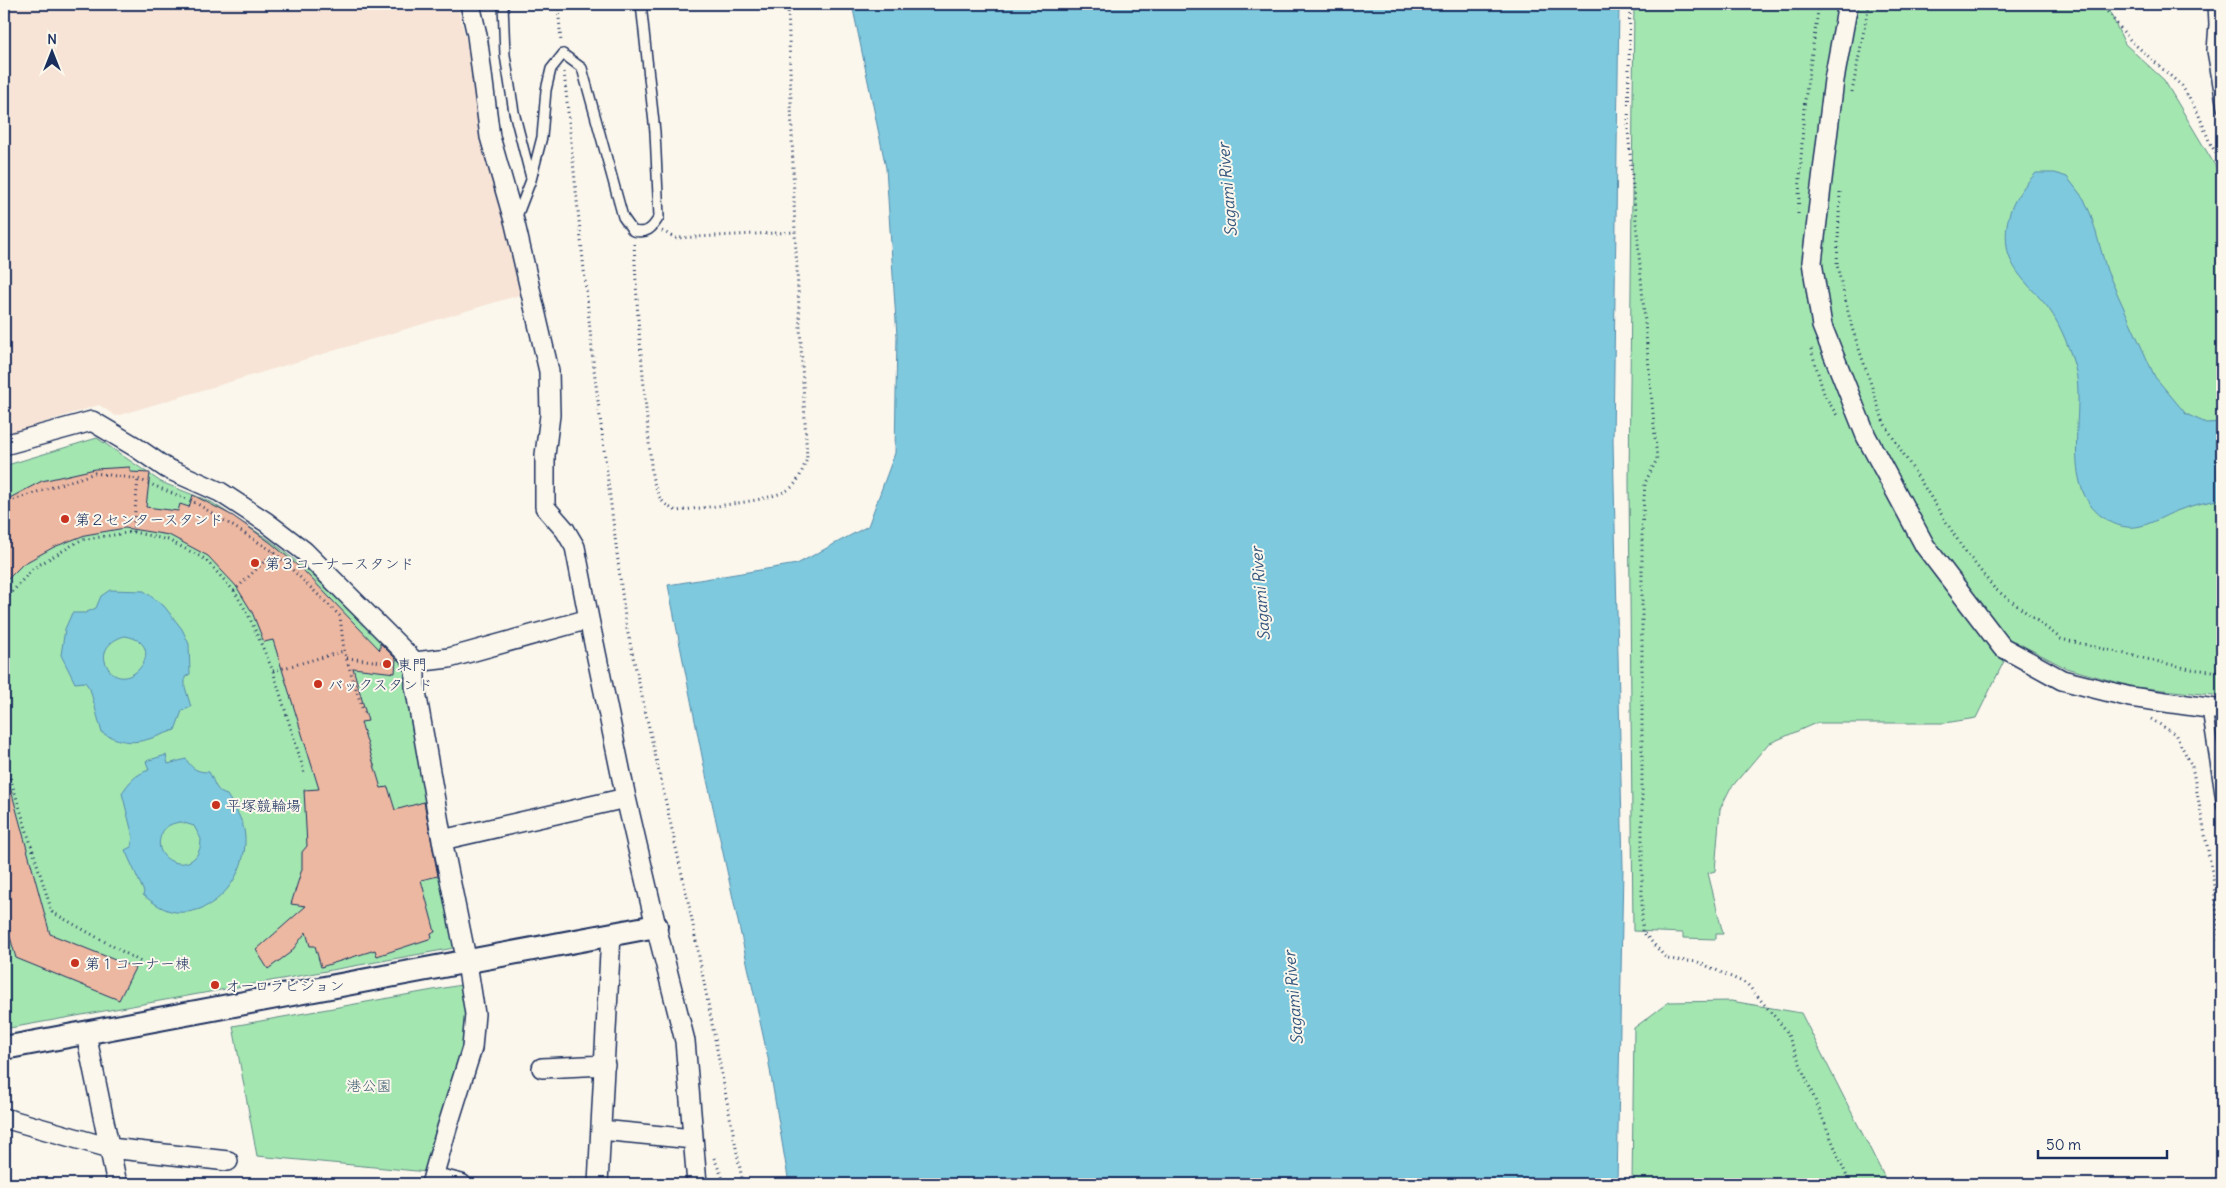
<svg xmlns="http://www.w3.org/2000/svg" width="2226" height="1188" viewBox="0 0 2226 1188" font-family="Delius,'Klee One',sans-serif">
	<rect width="100%" height="100%" fill="#fbf7ec"/>
	<filter id="ink" filterUnits="userSpaceOnUse"><feTurbulence type="fractalNoise" baseFrequency=".02" numOctaves="2"/><feDisplacementMap in="SourceGraphic" scale="10" xChannelSelector="R" yChannelSelector="G"/><feConvolveMatrix kernelMatrix="1 2 1 2 8 2 1 2 1" color-interpolation-filters="sRGB"/></filter>
	<g filter="url(#ink)">
		<path fill="#f7e4d6" d="M4,4H457L473,68L479,132L523,294L116,416L99,405L4,435Z"/>
		<path fill="#a4e6b0" stroke="#608a87" d="M1634,4H2106L2125,44L2164,80L2222,177V696L2134,687L2066,668L2014,641L1976,718L1945,723H1816L1768,744L1730,789L1720,809L1715,871L1708,873L1723,934H1716V939L1683,938V933L1633,931L1629,481Z
			M97,438L161,482L211,502L271,541L307,570L403,662L454,948L4,1029V466Z
			M461,985L466,1018L465,1050L427,1172L257,1156L233,1026Z
			M1731,1001L1801,1013L1888,1184H1632L1634,1028L1669,1002Z
			M2222,1178V1184H2076Z"/>
		<path fill="#7ec9de" stroke="#568bab" fill-rule="evenodd" d="M852,4H1619L1613,441L1623,868L1617,1184H789L768,1058L704,766L668,585L797,564L868,526L895,453L897,336L886,168Z
			M2036,173H2055L2067,177L2084,199L2091,215L2107,271L2155,377L2186,414L2206,423L2222,422V499C2209,502 2195,504 2182,509C2155,518 2137,538 2107,520C2058,491 2085,417 2076,372C2071,351 2061,326 2049,309C2035,290 2010,272 2007,247C2003,216 2015,195 2036,173Z
			M110,590L144,591L164,606L182,629L189,644L190,674L185,677V687L191,707L182,711L175,730C145,740 133,749 102,733L90,689L85,682L75,683L61,655L65,629L72,613H85L96,608L101,596ZM125,636C174,644 123,703 106,664C100,650 112,639 125,636Z
			M166,755L168,764L186,759C192,769 197,772 209,772C215,782 215,792 227,795C235,808 244,821 245,837C247,874 217,916 176,912C164,911 152,902 143,895L144,892L125,850L131,847L133,837L122,793C129,782 136,774 149,770L146,761ZM181,822L194,826L201,839C201,879 147,864 162,833C166,825 173,823 181,822Z"/>
		<path fill="#edb8a1" stroke="#1b2f5e" d="M130,467V472L150,473L146,507L178,511L180,504L189,507L193,495L233,516L271,543L304,571L380,650V643L396,659L395,673L353,668L368,721L361,722L381,788L388,787L395,810L424,802L438,876L421,880L435,932L431,933L432,938L377,956L375,950L321,967L315,946H310L306,932L291,952L268,969L256,950L306,906L291,904L302,869V852L307,846L304,790L319,789L273,640L264,642L252,612L236,586L208,556L169,535L125,528L85,535L54,547L23,564L4,583V501L42,481L95,469Z
			M8,779L50,934L135,968L119,1000L16,958L10,937L4,939V780Z"/>
		<g fill="none" stroke-linecap="round" stroke-linejoin="round">
			<g stroke="#1b2f5e" stroke-width="12">
				<path id="service" d="M503,4L505,55L514,112L531,178
					M2213,4L2214,24L2212,51L2222,108
					M516,219L531,180L542,137L546,90L551,69L563,54L582,68L623,217L633,231C647,234 652,229 659,217L655,132L641,4
					M2207,709L2222,807"/>
			</g>
			<g stroke="#1b2f5e" stroke-width="22">
				<path id="minor" d="M470,4L477,35L490,137L515,224L549,371L550,415L545,455V507L565,530L575,547L589,619
					M1848,4L1834,80L1812,262L1822,326L1866,436L1925,546L2002,647L2062,680L2130,697L2222,710
					M4,445L92,421L134,446L166,468L220,492L266,522L304,551L415,662L449,658L589,619L626,798L656,926L685,1041L697,1184
					M415,662V686L442,840L467,963L475,1014L472,1048L447,1128L431,1184
					M442,840L626,798
					M86,1034L117,1184
					M542,1068L605,1065
					M4,1118L110,1148L228,1161
					M601,1130L693,1139
					M433,1177L461,1184
					M598,1184L611,934"/>
			</g>
			<g stroke="#1b2f5e" stroke-width="26">
				<path id="tertiary" d="M4,1048L656,926"/>
			</g>
			<path stroke="#1b2f5e" stroke-width="3" stroke-dasharray="1 4" stroke-linecap="butt" d="M558,4L561,43
				M1630,4L1628,130L1657,459L1645,483L1642,529V931L1667,959L1698,962L1747,984L1786,1030L1850,1184
				M2101,4L2131,41L2182,86L2198,113L2210,143L2222,163
				M564,72L594,369L626,625L690,910L743,1184
				M1852,92L1869,4
				M1840,192L1837,265L1852,328L1884,423L1962,547L1994,588L2061,639L2190,669L2222,672
				M1798,214L1804,107L1819,4
				M662,231L676,238L795,232
				M634,244L638,319L652,476C657,493 659,504 677,511C701,507 778,502 793,486C800,479 803,468 807,459L795,232L788,4
				M1811,349L1824,394L1838,417
				M4,503L95,473L138,479L196,503L274,552L340,616L344,651L364,714
				M133,532L138,479
				M234,591L274,552
				M4,610L8,597L32,569L81,540L133,532L168,540L205,559L234,591L248,614L273,671L305,774
				M347,658L391,663
				M273,671L344,651
				M2151,719L2175,734L2192,766L2213,877L2222,961
				M4,749L10,777L52,912L141,962
				M4,779L10,777
				M714,1158L725,1184"/>
			<use href="#service" stroke="#fbf7ec" stroke-width="9"/>
			<use href="#minor" stroke="#fbf7ec" stroke-width="19"/>
			<use href="#tertiary" stroke="#fbf7ec" stroke-width="22"/>
		</g>
	</g>
	<g fill="#c8321e" stroke="#fbf7ec" stroke-width="2">
		<circle cx="65" cy="519" r="5"/>
		<circle cx="255" cy="563" r="5"/>
		<circle cx="387" cy="664" r="5"/>
		<circle cx="318" cy="684" r="5"/>
		<circle cx="216" cy="805" r="5"/>
		<circle cx="75" cy="963" r="5"/>
		<circle cx="215" cy="985" r="5"/>
	</g>
	<g text-anchor="middle" dominant-baseline="central" stroke-width="4" stroke-linejoin="round" paint-order="stroke">
		<g font-size="15" fill="#1b2f5e" stroke="#fbf7ec" text-anchor="start">
			<text x="75" y="519">第２センタースタンド</text>
			<text x="265" y="563">第３コーナースタンド</text>
			<text x="397" y="664">東門</text>
			<text x="328" y="684">バックスタンド</text>
			<text x="226" y="805">平塚競輪場</text>
			<text x="85" y="963">第１コーナー棟</text>
			<text x="225" y="985">オーロラビジョン</text>
		</g>
		<g font-size="15" fill="#3d5d72" stroke="#fbf7ec">
			<text x="369" y="1085">港公園</text>
		</g>
		<g font-size="16" font-style="italic" fill="#34567e" stroke="#fbf7ec">
			<text transform="translate(1227 190) rotate(-95)">Sagami River</text>
			<text transform="translate(1260 594) rotate(-95)">Sagami River</text>
			<text transform="translate(1293 998) rotate(-95)">Sagami River</text>
		</g>
	</g>
	<rect width="2226" height="1188" fill="none" stroke="#fbf7ec" stroke-width="20"/>
	<rect x="10" y="10" width="2206" height="1168" fill="none" stroke="#1b2f5e" stroke-width="2" filter="url(#ink)"/>
	<g transform="translate(52 52)" stroke="#fbf7ec" stroke-width="4" paint-order="stroke">
	<path d="M0-4L9 19L0 12L-9 19Z" fill="#1b2f5e"/>
	<text y="-8" font-size="14" font-weight="bold" text-anchor="middle" fill="#1b2f5e">N</text>
	</g>
	<path d="M2038 1150v8h129v-8" fill="none" stroke="#1b2f5e" stroke-width="2.5"/>
	<text x="2046" y="1150" font-size="15" fill="#1b2f5e" stroke="#fbf7ec" stroke-width="4" paint-order="stroke">50 m</text>
</svg>
